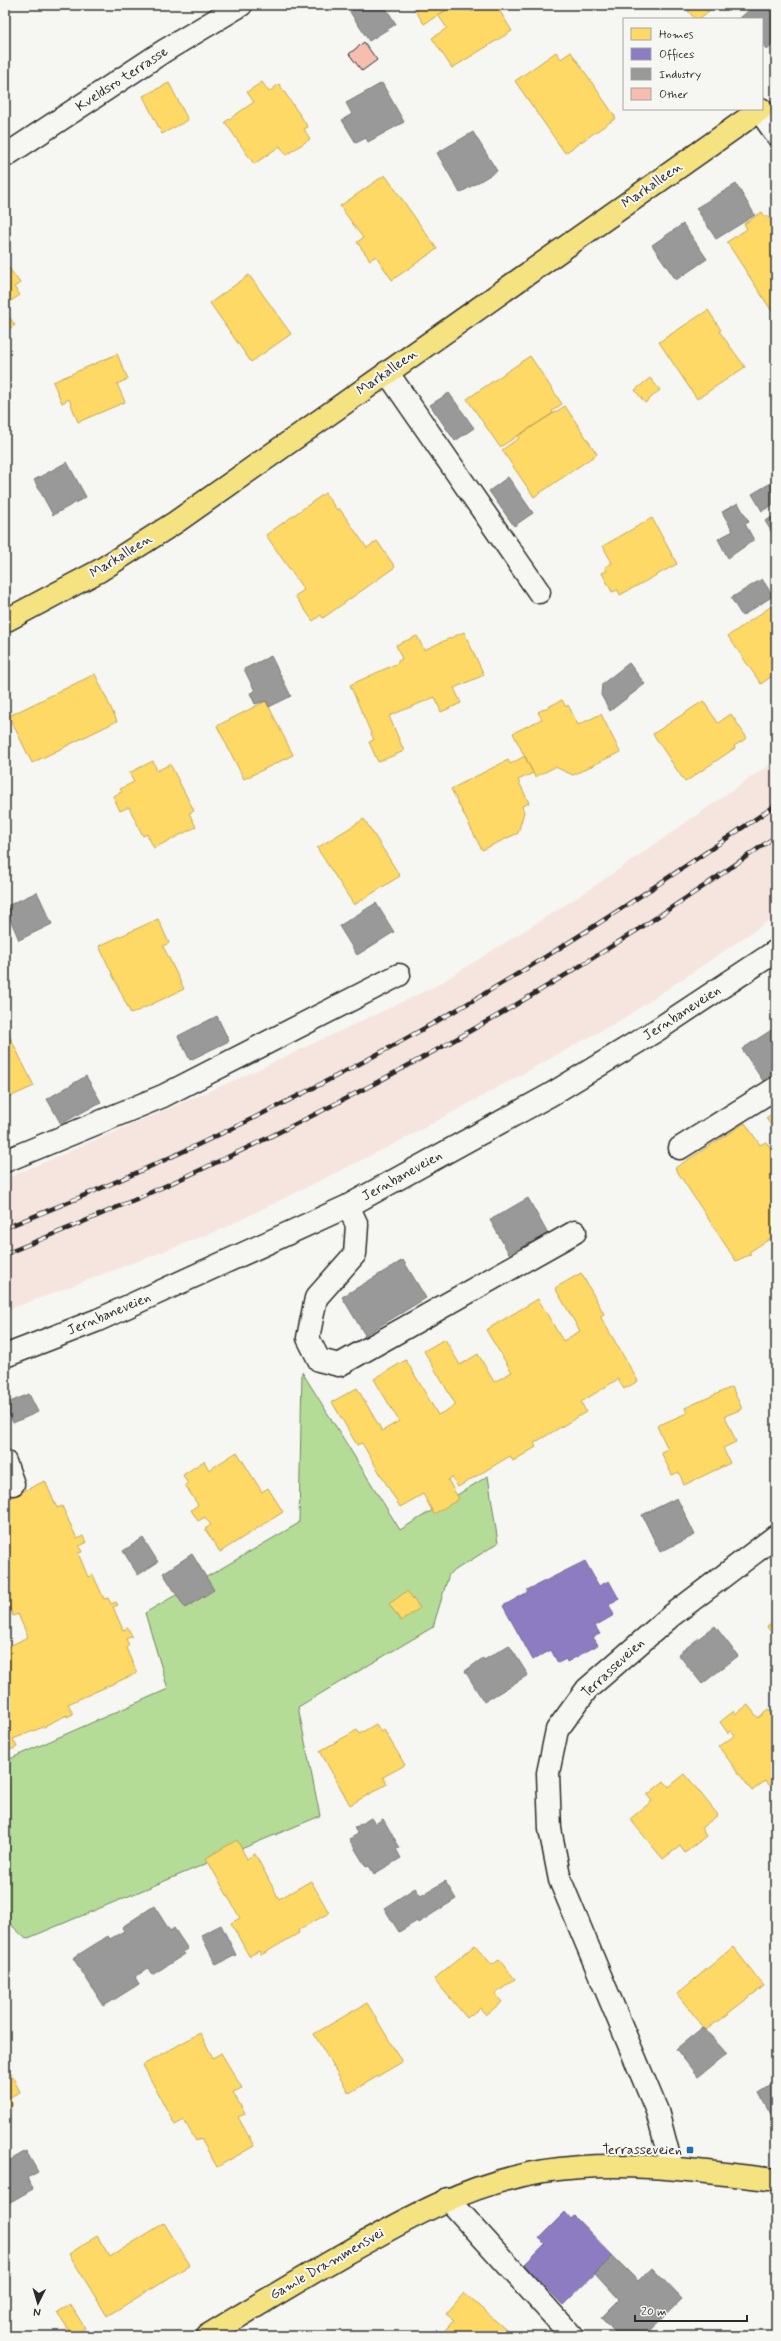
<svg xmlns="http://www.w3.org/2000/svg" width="781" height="2341" viewBox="0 0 781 2341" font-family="Mynerve,sans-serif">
	<rect width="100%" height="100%" fill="#f6f6f2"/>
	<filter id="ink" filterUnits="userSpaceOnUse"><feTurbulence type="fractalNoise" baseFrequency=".025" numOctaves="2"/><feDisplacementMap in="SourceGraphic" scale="8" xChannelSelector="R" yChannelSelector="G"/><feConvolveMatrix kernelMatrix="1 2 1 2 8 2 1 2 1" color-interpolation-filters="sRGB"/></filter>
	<g filter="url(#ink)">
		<path fill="#f6e5de" d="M776,760V916L624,1018L402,1140L220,1230L5,1311V1179L244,1076L436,986L589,890Z"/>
		<path fill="#b5dc97" stroke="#708461" d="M302,1372L400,1530L488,1476L498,1543L449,1574L433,1627L298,1707L320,1816L26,1939L5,1919V1761L168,1689L145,1613L299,1523Z"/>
		<path fill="#ffd966" stroke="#bfa554" d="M412,5H454L424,24Z
			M454,5H467L472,12L483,5H496L512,31L452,68L432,38L447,28L438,15Z
			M683,5H716L699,19H695Z
			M556,52L561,59L571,52L616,118L565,153L515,81Z
			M262,82L269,92L279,84L308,127L304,129L310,139L286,155L280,146L254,164L225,122L254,102L247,92Z
			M169,83L188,120L162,134L143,96Z
			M385,175L437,249L392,280L376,256L370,260L357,242L363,238L340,206Z
			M762,212L765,217L768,216L776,228L775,316L727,242L747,229L744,224Z
			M9,268L20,283L14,287L20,295L5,305V271Z
			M249,275L291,334L251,362L210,303Z
			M708,310L721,330L719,331L745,367L697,399L659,342Z
			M5,311L15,325L5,332Z
			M117,354L128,379L117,384L125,402L78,422L69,399L62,403L53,382Z
			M530,356L562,404L552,411L553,413L500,447L467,399Z
			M650,378L660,390L645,403L635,390Z
			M565,406L597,454L534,497L502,450L519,438L518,436Z
			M325,493L337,510L339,508L367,548L377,541L395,567L323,618L321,615L313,621L295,596L304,590L266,535Z
			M652,518L677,564L620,595L618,590L612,592L602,573L607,571L605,567L612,563L603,546Z
			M776,603V673L761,684L728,636Z
			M464,632L484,675L454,688L461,703L441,712L435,697L389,716L404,751L378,762L369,742L374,740L350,685L398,663V661L402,659L396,645L417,636L424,650Z
			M95,674L117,721L32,763L9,716Z
			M562,700L566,707L568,705L578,725L601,714L620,752L573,775L555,767L535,777L513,733L542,719L538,712Z
			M266,701L293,755L244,779L217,726Z
			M703,701L718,723L731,714L747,738L734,746L735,748L685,782L653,734Z
			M525,756L533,773L518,780L529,803L522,806L524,812L518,833L482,850L451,789L508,760L510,764Z
			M153,761L157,771L170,764L194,811L189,813L196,827L154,848L147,834L143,836L129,807L120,811L113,796L122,792L120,789L134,782L129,773Z
			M364,819L400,876L354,905L317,848Z
			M158,919L169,943L163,946L184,989L131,1014L99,946Z
			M5,1027L34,1086L5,1099Z
			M776,1111V1133L766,1118Z
			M745,1123L760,1145L766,1142L776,1157V1235L749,1252L751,1254L736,1261L675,1168Z
			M581,1273L604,1314L600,1316L638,1381L624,1389L618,1379L581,1402L586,1412L534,1443L536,1447L513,1461L510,1456L458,1487L452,1477L448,1480L459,1499L434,1514L423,1494L400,1507L362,1443L357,1445L332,1402L357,1388L382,1431L399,1421L374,1379L406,1360L438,1415L456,1405L424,1351L445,1339L460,1365L478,1354L494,1382L512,1372L486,1330L538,1299L563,1341L580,1331L555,1288Z
			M732,1387L742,1409L725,1416L736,1442L723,1448L730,1463L684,1485L679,1472L672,1475L661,1452L668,1449L657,1426L687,1413L685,1408Z
			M237,1452L262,1492L268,1488L283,1512L220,1552L205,1529L211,1525L205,1517L198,1521L191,1510L198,1505L185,1485L188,1484L183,1475L204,1461L209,1470Z
			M45,1481L57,1508L62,1506L77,1539L83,1536L86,1543L79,1546L82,1552L78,1553L88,1577L93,1575L104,1599L108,1598L111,1604L116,1602L118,1605L113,1607L123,1630L128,1628L132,1636L126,1639L129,1645L126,1648L137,1673L68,1704L73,1714L67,1717V1715L46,1725V1726L13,1739L17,1747L8,1751L5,1745V1648L28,1637L18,1614L13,1616L5,1598V1500Z
			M407,1591L420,1608L401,1621L389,1604Z
			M776,1620V1638L767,1627Z
			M748,1705L758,1718L768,1710L776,1721V1779L768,1785L765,1781L752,1791L719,1747L735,1735L731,1731L728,1733L720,1722L734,1711L736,1714Z
			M376,1724L381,1732L384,1730L405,1765L383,1777L387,1784L350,1805L320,1751L357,1730L359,1734Z
			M685,1774L718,1815L701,1828L706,1836L685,1853L680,1846L663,1859L630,1819L652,1801L647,1795L664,1781L669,1787Z
			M237,1840L247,1859L255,1854L279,1899L311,1881L329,1913L298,1930L299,1933L261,1955L259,1951L249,1956L231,1923L240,1918L206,1858Z
			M475,1945L492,1965L499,1960L515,1979L495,1994L502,2002L486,2015L480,2008L467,2018L434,1979Z
			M733,1947L764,1986L706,2030L677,1994Z
			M367,2003L402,2062L349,2093L314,2034Z
			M200,2033L213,2058L221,2053L242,2088L233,2092L245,2114L238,2117L254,2146L217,2167L201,2139L196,2141L184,2120L175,2125L143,2065Z
			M5,2062L20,2092L8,2098L12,2106L5,2109Z
			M164,2223L190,2265L107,2316L69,2254L97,2236L110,2257Z
			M464,2293L513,2336H440L454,2320L446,2314Z
			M70,2304L85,2328L73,2336L57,2312Z"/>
		<path fill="#8e7cc3" stroke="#706495" d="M585,1561L599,1586L609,1581L619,1599L609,1605L614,1615L595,1626L600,1634L593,1637L598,1645L567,1662L566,1659L558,1663L551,1650L533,1660L503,1606L528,1592L527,1590Z
			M565,2212L571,2219L574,2216L613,2256L563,2305L524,2265L545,2244L539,2238Z"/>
		<path fill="#999" stroke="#787878" d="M361,5H384L396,24L369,41L350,12Z
			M755,5H776V42L767,50L762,44V19L740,18Z
			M382,83L404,122L368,142L366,138L356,143L342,120L352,114L346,103Z
			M473,132L497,171L460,193L437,153Z
			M736,184L755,215L716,239L696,208Z
			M683,224L707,259L676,280L652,245Z
			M449,393L474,428L455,441L430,405Z
			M67,462L86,497L53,515L34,480Z
			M508,477L533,513L514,526L489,491Z
			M776,480V503L762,511L752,494Z
			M738,503L749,522L745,524L754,540L728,558L718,539L733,531L722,512Z
			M776,515V539L765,521Z
			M762,579L773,596L742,616L731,598Z
			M271,656L291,696L269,707L266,701L255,704L250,693L255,691L244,669Z
			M629,663L645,684L610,711L601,695L602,684Z
			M37,892L52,924L19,940L5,907Z
			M376,903L394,932L357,955L339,926Z
			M217,1016L229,1041L190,1060L178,1036Z
			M776,1027V1072L763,1081L742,1049Z
			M86,1076L101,1102L61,1124L47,1099Z
			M528,1198L549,1236L511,1257L490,1220Z
			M403,1260L426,1298L365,1335L342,1297Z
			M29,1394L38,1412L13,1423L5,1404Z
			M677,1498L695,1535L660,1552L642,1515Z
			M143,1538L158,1562L138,1575L123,1551Z
			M192,1554L214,1590L185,1608L163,1573Z
			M715,1626L738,1656L702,1684L678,1654Z
			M509,1645L528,1675L484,1702L465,1671L483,1658L484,1660Z
			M371,1818L375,1824L383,1819L400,1848L396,1849L401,1858L374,1874L369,1866L366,1867L349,1839L358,1834L354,1828Z
			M445,1881L456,1899L418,1923L417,1921L399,1932L384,1908L415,1888L421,1896Z
			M154,1906L170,1931L174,1928L188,1949L183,1952L185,1954L152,1975L148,1968L135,1977L139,1984L104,2006L73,1958L108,1936L110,1939L124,1931L122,1927Z
			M221,1925L236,1955L216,1965L201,1935Z
			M703,2027L727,2054L698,2077L676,2049Z
			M776,2082V2123L759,2093Z
			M26,2151L38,2172L27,2178L33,2189L5,2205V2163Z
			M613,2256L638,2281L652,2268L682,2299L644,2336H619L601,2318L619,2300L595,2274Z"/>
		<path fill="#f7beaf" stroke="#2b2b2b" d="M364,42L377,60L362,71L349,54Z"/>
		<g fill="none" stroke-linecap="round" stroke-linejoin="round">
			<g stroke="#2b2b2b" stroke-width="25">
				<path id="minor" d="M759,110L776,134
					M5,156L164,51L241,5
					M387,372L539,592
					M680,1148L776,1088
					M5,1161L163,1096L399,975
					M348,1206L357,1225L355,1254L316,1298L308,1338L319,1360L339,1365L575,1232
					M5,1356L98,1320L348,1206L550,1095L657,1030L776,951
					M5,1462L13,1484
					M672,2168L657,2111L560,1880L550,1829L548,1773L557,1730L587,1689L671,1616L776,1536
					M448,2199L572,2336"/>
			</g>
			<g stroke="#2b2b2b" stroke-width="25">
				<path id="major" d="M5,621L99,571L176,522L761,109
					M207,2336C251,2309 296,2282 341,2256C406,2219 469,2183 544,2171C620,2159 700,2171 776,2180"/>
			</g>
			<use href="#minor" stroke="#f6f6f2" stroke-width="22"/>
			<use href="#major" stroke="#f5e382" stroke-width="22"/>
			<g stroke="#2b2b2b" stroke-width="4.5">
				<path id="rail" d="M5,1228C196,1152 384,1058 558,949C632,903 704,854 776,805
					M5,1254C276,1146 538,1006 776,836"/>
			</g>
			<use href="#rail" stroke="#f6f6f2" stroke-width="3" stroke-dasharray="9" stroke-linecap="butt"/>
		</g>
	</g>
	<rect fill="#1f6fb2" stroke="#f6f6f2" stroke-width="1.5" x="686" y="2146" width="8" height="8" rx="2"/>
	<g text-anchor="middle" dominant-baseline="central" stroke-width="4" stroke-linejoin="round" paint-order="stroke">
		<g font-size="14" fill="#2b2b2b" stroke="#f6f6f2">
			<text transform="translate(122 79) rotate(-33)">Kveldsro terrasse</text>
			<text transform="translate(652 185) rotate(-35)">Markalleen</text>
			<text transform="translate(387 372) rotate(-35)">Markalleen</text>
			<text transform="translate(121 556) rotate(-32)">Markalleen</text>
			<text transform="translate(682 1013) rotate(-33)">Jernbaneveien</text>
			<text transform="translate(402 1176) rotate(-29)">Jernbaneveien</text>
			<text transform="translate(109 1314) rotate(-23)">Jernbaneveien</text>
			<text transform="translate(613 1668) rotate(-43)">Terrasseveien</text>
			<text transform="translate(327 2264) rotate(-30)">Gamle Drammensvei</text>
		</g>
		<g font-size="14" fill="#2b2b2b" stroke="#f6f6f2" text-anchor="end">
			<text x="682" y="2150">Terrasseveien</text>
		</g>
	</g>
	<rect width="781" height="2341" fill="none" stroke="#f6f6f2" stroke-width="20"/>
	<rect x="10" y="10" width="761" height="2321" fill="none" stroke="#2b2b2b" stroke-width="1.5" filter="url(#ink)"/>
	<rect x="623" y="18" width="140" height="92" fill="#f6f6f2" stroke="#a5a5a2"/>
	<rect x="631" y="28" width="20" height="12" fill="#ffd966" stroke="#a5a5a2"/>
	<text x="659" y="38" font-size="12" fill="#2b2b2b">Homes</text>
	<rect x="631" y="48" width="20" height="12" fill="#8e7cc3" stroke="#a5a5a2"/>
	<text x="659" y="58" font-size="12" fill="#2b2b2b">Offices</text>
	<rect x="631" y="68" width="20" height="12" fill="#999999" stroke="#a5a5a2"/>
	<text x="659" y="78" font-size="12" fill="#2b2b2b">Industry</text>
	<rect x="631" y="88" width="20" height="12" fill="#f7beaf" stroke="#a5a5a2"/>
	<text x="659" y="98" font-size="12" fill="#2b2b2b">Other</text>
	<g transform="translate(38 2303) rotate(185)" stroke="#f6f6f2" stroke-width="3" paint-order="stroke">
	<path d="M0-3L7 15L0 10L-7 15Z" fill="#2b2b2b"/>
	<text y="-6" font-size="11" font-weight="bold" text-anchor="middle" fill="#2b2b2b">N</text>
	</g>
	<path d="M635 2315v6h112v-6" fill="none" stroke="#2b2b2b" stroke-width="2"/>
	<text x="641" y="2315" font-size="12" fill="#2b2b2b" stroke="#f6f6f2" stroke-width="3" paint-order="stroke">20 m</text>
</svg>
